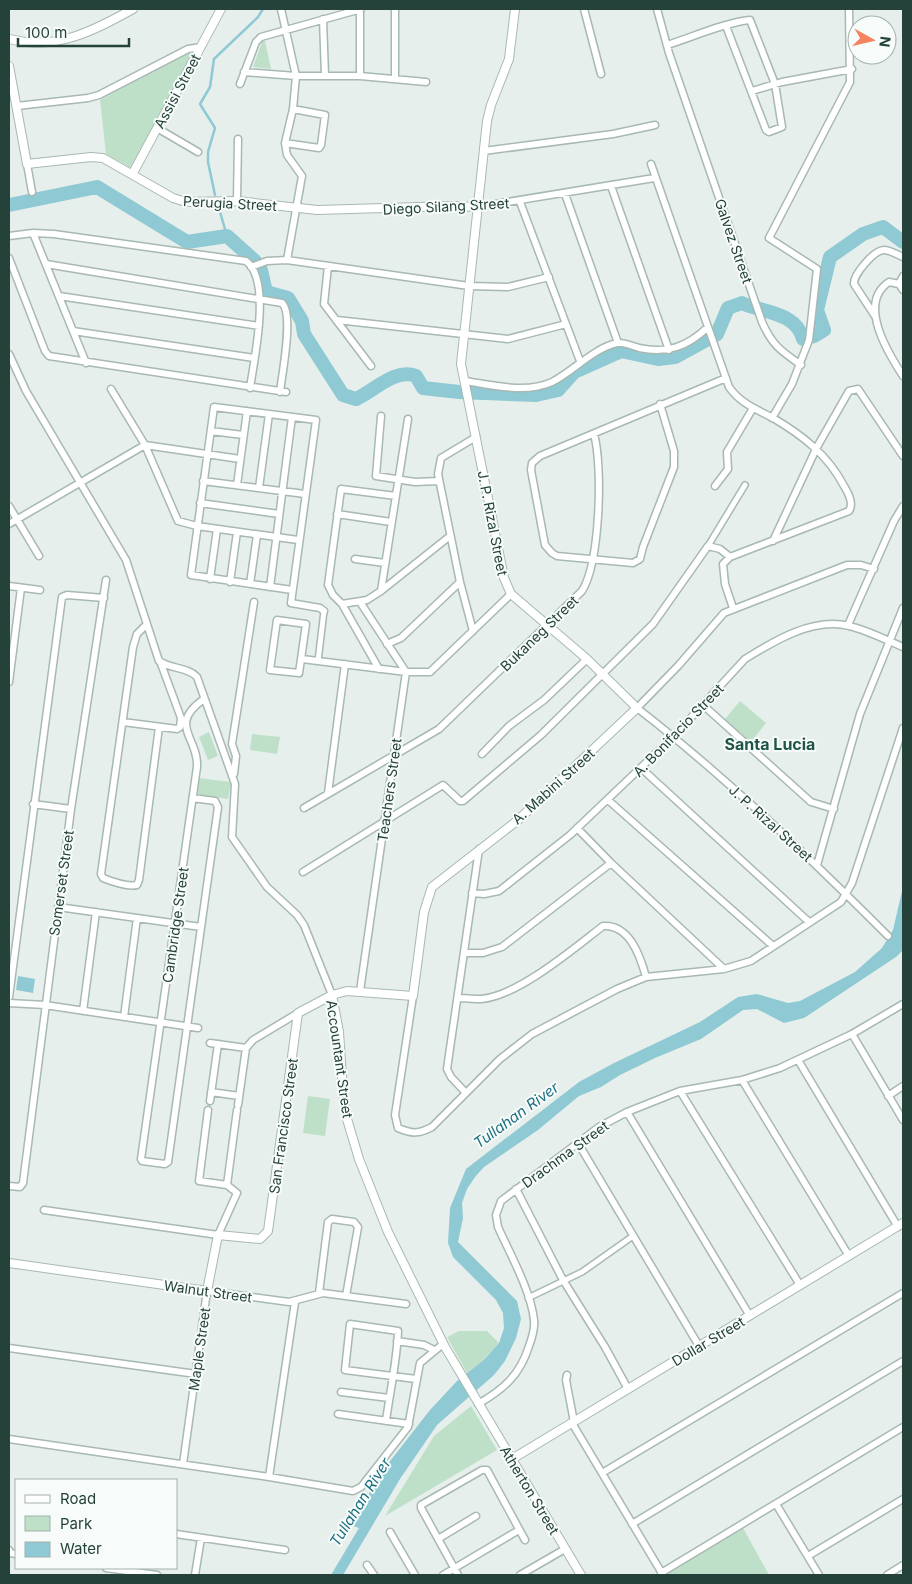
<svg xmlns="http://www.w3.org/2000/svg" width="912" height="1584" viewBox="0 0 912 1584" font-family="Inter,sans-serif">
	<rect width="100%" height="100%" fill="#e6efeb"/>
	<path fill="#bfe0c8" d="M265,41L271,69L253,67L262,42Z
		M188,51H194L193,57L131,168L106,154L100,100Z
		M740,701L766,723L751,742L725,719Z
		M209,732L218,756L208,760L199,737Z
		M252,734L280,737L277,754L250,750Z
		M199,778L231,782L228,799L196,794Z
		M308,1096L330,1099L325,1136L303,1133Z
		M459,1331H487L499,1343L485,1359L467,1373L447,1337Z
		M471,1406L497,1450L385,1516L434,1436Z
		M743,1528L769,1575H668L667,1574Z"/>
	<path fill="#8ec9d4" d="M903,868V950L896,957L804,1018L784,1023L757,1009L743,1010L701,1039L655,1058L620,1075L601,1087L579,1096L538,1130L484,1167L475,1177L467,1189L462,1203L463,1218L458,1242L517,1301L521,1319L516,1338L505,1361L494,1375L437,1425L400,1479L343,1575H331L359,1528L353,1526L376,1479L430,1410L457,1381L485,1359L499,1343L504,1328L503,1313L496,1300L453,1257L448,1243L450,1208L466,1169L579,1082L614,1063L700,1022L738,997L757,994L788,1003L800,1001L855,972L882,948L893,930L902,891Z
		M18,976L35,979L33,993L16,990Z"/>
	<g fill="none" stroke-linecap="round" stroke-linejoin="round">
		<path stroke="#8ec9d4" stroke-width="2.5" d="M215,195L208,162V152L215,128L200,104L210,87L214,59L258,17L263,9
			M218,205L227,236"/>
		<path stroke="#8ec9d4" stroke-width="14" d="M9,205L97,187L187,242L227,236L255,261
			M261,270L266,292L288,298L302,321L304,334L343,395L356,399C374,391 395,368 416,376L423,388L459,392L536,395L558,390L574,372L621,351L658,359L675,357L717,334L728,308L742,303C763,313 796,312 803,339L814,336L824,330L817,310L830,257L863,234L883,227L903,242"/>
		<g stroke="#a8b8b2" stroke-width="8">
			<path id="pedestrian" d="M708,546L745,485
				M318,661L324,611
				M528,1298L582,1272L633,1236"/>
		</g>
		<g stroke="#a8b8b2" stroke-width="9">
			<path id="minor" d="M281,9L296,76L293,109L285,143L287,155L302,176L287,260
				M360,9V76
				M584,9L601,74
				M657,9L669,53L762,322C772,345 781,351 801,365
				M323,19L325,76
				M667,45C690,38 726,22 750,20L775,84L782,127L769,132L766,130L726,26
				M244,72L296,76H360L426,82
				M395,79V9
				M240,84L256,42L261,37L361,9
				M752,91L782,82L852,69
				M17,106L88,98L99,95L188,49L201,47
				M157,128L198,152
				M285,143L319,148L321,145L325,115L293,109
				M484,151L613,134L655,125
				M27,164L32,192
				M651,164L729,387C740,403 756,409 773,418C802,435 828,455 844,486C848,493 854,503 849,511L730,557L723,564L725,584L733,608
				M611,186L669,350
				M565,194L618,343
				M237,201L238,139
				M520,202L580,361
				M477,207L654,178
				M33,233L86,363
				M9,236L33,233L54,234L246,261C272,280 254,360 250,388
				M9,258L45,351L49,356L286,392
				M46,264L282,303C294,314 282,374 280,392
				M328,266L324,304L371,366
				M251,267L267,261L287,260L469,286L508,287L549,277
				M899,284L903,276
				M903,290L899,284L889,282C857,303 888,353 903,376
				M59,296L259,326
				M875,316L854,284C853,275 874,250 884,250C890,250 898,255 903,257
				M337,320L508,339L566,324
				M73,331L254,358
				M9,354L26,391L126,560L159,661C170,669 188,667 197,677L235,784L232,837L267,887L297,915L304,925L332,995
				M465,381C491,385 526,394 552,382C572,372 594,348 617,343C623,342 633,346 639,348C667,354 687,347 708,327
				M111,389L145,445L178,521L197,526L298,540
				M660,404L674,451V467L643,547L640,559L633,563L557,556L552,553L545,545L531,470L532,463L540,456L726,378
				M381,416L376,476L415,482L438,481
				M772,418L792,384L809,340L817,269L769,238L850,82L849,9
				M211,431L243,435
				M203,481L305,494
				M237,485L247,411
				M715,486L728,469L727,452L753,408
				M259,488L269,414
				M200,503L279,514
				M9,506L39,556
				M337,514L391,522
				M9,524L145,445L240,459
				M773,541L817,447L849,391L858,389L903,456
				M355,559L385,563
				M874,569L861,565H847L724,613L678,666L637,708C726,777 808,856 888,936
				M210,579L217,529
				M230,582L237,532
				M250,584L257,535
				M9,586L40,590
				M270,587L292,417
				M292,590L191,575L214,407L316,420L291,603L320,608L324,611
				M381,591L408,419
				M360,602L406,672L360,991
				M342,604L367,600L381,591L450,536
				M277,620L306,624L299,673L270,670Z
				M146,625L137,634L133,647L101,874L103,878C113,882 127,887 137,885L139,880L159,727
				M848,625L894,521L903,506
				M473,631L460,582L438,474L441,458L476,437
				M387,644L401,638L460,582
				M302,659L406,672H430L511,594
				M379,669L342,604L333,595L328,585L341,489L396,496
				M9,682L21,588
				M703,705L811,802L834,809
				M123,722L177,729L180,727L181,718L160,661
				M482,754L509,726L544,700L587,659
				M641,768L809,922
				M234,774L236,756L232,744L254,602
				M328,793L345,664
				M193,798L215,801L218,807L168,1162L165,1164L142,1161L141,1159L197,767C199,738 167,725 204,699
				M608,800L773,946
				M33,804L71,809
				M304,808L439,729L582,591C600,562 603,467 594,434
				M577,828L611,863L724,969
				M817,865L860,714L903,608
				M303,872L443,785L460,801H463L541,735L653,624L708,546L720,549L730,557
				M472,893L484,894L499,891L570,835L674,736L745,659C774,641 813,617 849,626C867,630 886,640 903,647
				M58,907L201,927
				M464,953H483L502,947L611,863
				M413,996L395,1115L398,1128C412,1134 419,1134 432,1127L500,1059L532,1034L617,989L646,977L724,969L751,961L841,902L852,883L903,728
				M9,997L62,597L67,595L104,598
				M458,998C465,998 473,999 481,999C518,996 573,949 603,926C629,924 640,955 646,977
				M9,1003L45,1005L198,1028
				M83,1011L96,912
				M124,1017L137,918
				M852,1034L903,1120
				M210,1043L246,1048
				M246,1048L253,1040L298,1013
				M798,1060L898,1227
				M742,1080L849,1256
				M680,1091L800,1285
				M211,1092L239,1096
				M466,1093L451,1077L447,1069L479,849
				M888,1096L903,1086
				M210,1101L218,1044
				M238,1105L246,1048
				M627,1112L750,1316
				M578,1143L699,1346
				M227,1185L237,1110
				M9,1186L20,1187L23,1183L71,809L106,580
				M516,1189L563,1280L605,1347L628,1389
				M44,1210L218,1235L237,1193L227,1185L199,1181L208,1110
				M319,1293L328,1222L332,1219L354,1222L358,1227L346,1296
				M397,1341L424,1345L434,1350
				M9,1348L196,1374
				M567,1375L566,1380L574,1422
				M341,1392L389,1398
				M478,1404C504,1389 520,1375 529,1346C532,1338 535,1328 534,1320C531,1291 510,1254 498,1227L496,1215L501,1201L599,1127L627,1112L680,1091L742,1080L780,1068L852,1034L903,1004
				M338,1414L409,1424
				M386,1421C390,1391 397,1361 398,1331L350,1324L345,1370L416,1379
				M572,1423L663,1575
				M9,1439L269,1477L353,1491L361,1487L408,1427L420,1363L443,1344
				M183,1464L207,1291L289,1302L323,1293L406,1304
				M602,1473L903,1293
				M269,1477L295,1302
				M776,1504L819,1575
				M632,1524L903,1361
				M390,1532L415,1575
				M176,1534L285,1550
				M438,1539L476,1516
				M9,1550L10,1553L16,1554
				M808,1556L903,1499
				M367,1565L374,1575
				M106,1568L157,1575
				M661,1573L903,1427
				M195,1575L201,1538
				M443,1575L519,1530
				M458,1575L421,1508V1505L482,1470H487L525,1540
				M520,1575L565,1549
				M887,1575L903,1565"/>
		</g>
		<g stroke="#a8b8b2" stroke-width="10">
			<path id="tertiary" d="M9,39C56,51 93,31 133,9
				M9,66L27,164L91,157L103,158L173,198L186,202L237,201L317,210L453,206L477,207
				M133,173L221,9
				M332,995L339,1032L343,1092L347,1119L359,1159L388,1232L445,1347L581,1575
				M9,1263L207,1291L218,1235L260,1239L268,1231L298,1013L332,995L347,991L413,996L424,912L432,887L518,820L637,708L587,659L511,594L504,578L461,364L487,121L491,105L509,59L515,9
				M512,1459L903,1223"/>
		</g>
		<use href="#pedestrian" stroke="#fff" stroke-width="5"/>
		<use href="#minor" stroke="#fff" stroke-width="6"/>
		<use href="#tertiary" stroke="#fff" stroke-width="8"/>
	</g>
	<g text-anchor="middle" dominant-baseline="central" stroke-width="4" stroke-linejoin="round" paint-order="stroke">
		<g font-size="14" fill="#24423a" stroke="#f7fbf9">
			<text transform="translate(177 91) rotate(-62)">Assisi Street</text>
			<text transform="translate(230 203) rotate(3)">Perugia Street</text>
			<text transform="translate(446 206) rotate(-3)">Diego Silang Street</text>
			<text transform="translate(734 241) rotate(71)">Galvez Street</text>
			<text transform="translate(493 523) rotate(79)">J. P. Rizal Street</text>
			<text transform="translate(539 633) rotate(-44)">Bukaneg Street</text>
			<text transform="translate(678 730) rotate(-46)">A. Bonifacio Street</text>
			<text transform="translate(553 786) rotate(-42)">A. Mabini Street</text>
			<text transform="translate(389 790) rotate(-82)">Teachers Street</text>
			<text transform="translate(771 823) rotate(42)">J. P. Rizal Street</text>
			<text transform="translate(61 883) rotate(-82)">Somerset Street</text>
			<text transform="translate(175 925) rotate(-82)">Cambridge Street</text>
			<text transform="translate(340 1059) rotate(82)">Accountant Street</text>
			<text transform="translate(283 1126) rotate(-82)">San Francisco Street</text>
			<text transform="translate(565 1154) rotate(-36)">Drachma Street</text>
			<text transform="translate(208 1291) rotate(8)">Walnut Street</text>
			<text transform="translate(708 1341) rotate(-31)">Dollar Street</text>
			<text transform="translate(199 1349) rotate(-82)">Maple Street</text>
			<text transform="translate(530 1490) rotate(59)">Atherton Street</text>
		</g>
		<g font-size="15" font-style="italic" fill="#1c6f80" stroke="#f7fbf9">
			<text transform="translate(516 1115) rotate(-36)">Tullahan River</text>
			<text transform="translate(360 1502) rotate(-58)">Tullahan River</text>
		</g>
		<g font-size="16" font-weight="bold" fill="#1f5548" stroke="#f7fbf9">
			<text x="770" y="744">Santa Lucia</text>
		</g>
	</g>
	<rect width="912" height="1584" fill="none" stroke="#24423a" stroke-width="20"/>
	<rect x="15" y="1479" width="162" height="90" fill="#f7fbf9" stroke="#a3b1ad"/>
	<rect x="25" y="1495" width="25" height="8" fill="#ffffff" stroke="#a3b1ad"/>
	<text x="60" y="1504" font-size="15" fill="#24423a">Road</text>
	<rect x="25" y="1516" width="25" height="15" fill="#bfe0c8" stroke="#a3b1ad"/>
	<text x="60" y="1529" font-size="15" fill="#24423a">Park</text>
	<rect x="25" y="1542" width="25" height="15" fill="#8ec9d4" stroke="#a3b1ad"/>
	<text x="60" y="1554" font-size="15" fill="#24423a">Water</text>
	<g transform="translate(872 40) rotate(98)"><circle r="24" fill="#f7fbf9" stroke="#a3b1ad"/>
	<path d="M0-4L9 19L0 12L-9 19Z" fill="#f4845f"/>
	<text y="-8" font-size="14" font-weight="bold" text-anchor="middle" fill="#24423a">N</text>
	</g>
	<path d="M18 38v8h111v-8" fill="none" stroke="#24423a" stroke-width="2.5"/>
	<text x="25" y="38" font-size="15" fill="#24423a" stroke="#f7fbf9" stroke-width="4" paint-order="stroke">100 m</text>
</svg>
